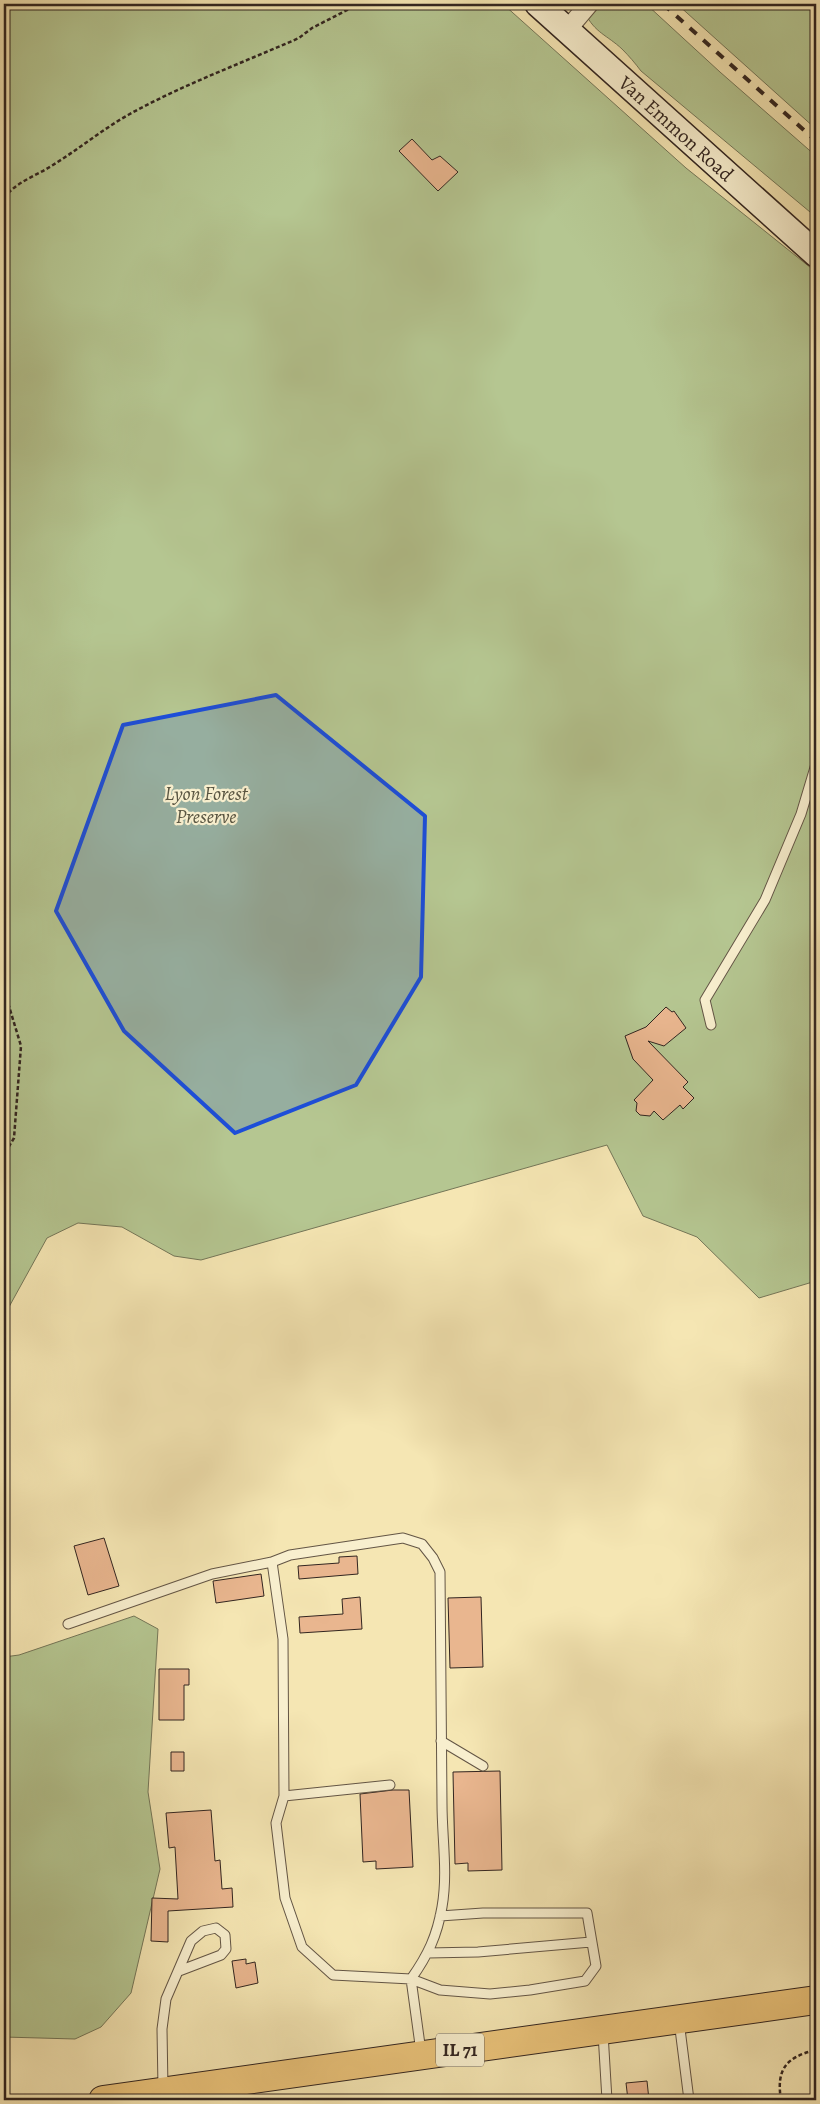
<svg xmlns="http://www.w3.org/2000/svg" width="820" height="2104" viewBox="0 0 820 2104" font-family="Alegreya,serif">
	<rect width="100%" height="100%" fill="#f5e6b3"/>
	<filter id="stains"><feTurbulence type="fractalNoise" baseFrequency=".004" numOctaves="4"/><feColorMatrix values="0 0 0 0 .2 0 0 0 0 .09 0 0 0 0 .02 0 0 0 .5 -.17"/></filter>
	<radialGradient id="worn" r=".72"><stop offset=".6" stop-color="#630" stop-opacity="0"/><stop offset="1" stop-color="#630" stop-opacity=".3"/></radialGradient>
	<path fill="#b5c691" stroke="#747658" d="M4,4H503L686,168L816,272V1281L759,1298L697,1237L643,1216L607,1145L201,1260L174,1256L122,1227L78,1223L47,1238L4,1316Z
		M594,4H646L720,72L816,156V217L641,71C635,63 629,56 622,49C607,35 595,33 585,13Z
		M677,4H816V129Z
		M134,1616L158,1629L148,1792L160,1869L131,1993L101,2027L75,2039L4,2037V1657L19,1655Z"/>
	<path fill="#e9b68f" stroke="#322520" d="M412,139L432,160L440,156L458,172L438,191L399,151Z
		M666,1007L672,1012L674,1011L686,1028L664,1046L648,1041L688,1082L683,1087L694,1098L683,1109L680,1105L663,1120L654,1111L650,1116L640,1115L636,1111L637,1103L634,1100L653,1080L633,1059L625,1036L646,1027Z
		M104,1538L119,1586L88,1595L74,1546Z
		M357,1556L358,1574L299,1579L298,1566L339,1563V1557Z
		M261,1574L264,1596L216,1603L213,1581Z
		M360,1597L362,1629L300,1633L299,1617L343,1614L342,1599Z
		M481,1597L483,1667L450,1668L448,1598Z
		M159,1669H189V1685H184V1720H159Z
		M171,1752H184V1771H171Z
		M500,1771L502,1870L468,1871V1863L455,1864L453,1772Z
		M393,1790H409L413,1867L376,1869V1861L363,1862L360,1794Z
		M211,1810L215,1861L220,1860L222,1889L232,1888L233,1907L168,1911V1942L151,1941L152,1898L178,1899L175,1847L169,1848L166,1813Z
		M246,1959V1964L255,1962L258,1983L236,1988L232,1961Z
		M647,2081L649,2100H628L626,2083Z"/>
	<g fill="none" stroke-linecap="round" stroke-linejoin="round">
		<g stroke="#635545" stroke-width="11">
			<path id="lane" d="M711,1025L705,1000L765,900L801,814L816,764
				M272,1562L290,1555L403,1538L422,1544L433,1558L440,1572C441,1649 441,1727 442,1804C442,1838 448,1873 442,1907C437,1936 428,1955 411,1979L421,2052
				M68,1624L212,1574L272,1562L283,1639L284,1796L276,1823L285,1898L302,1947L333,1975L411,1979L440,1990L490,1994L530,1990L585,1981L596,1966L587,1913H483L440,1916
				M441,1741L483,1766
				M284,1796L390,1785
				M428,1953L478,1952L591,1942
				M679,2021L689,2100
				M603,2033L607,2100
				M163,2088L162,2029L166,1999L191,1941L203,1931L216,1928L225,1935L226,1949L221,1955L179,1971"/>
		</g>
		<g stroke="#635545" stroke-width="20">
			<path id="street" d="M567,30L589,4"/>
		</g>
		<g stroke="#322520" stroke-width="28">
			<g id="secondary">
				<path id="s1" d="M538,4L816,254"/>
			</g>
		</g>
		<g stroke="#322520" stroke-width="30">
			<path id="primary" d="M103,2100L816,2000"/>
		</g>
		<path stroke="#322520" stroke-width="2.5" stroke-dasharray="4 2.5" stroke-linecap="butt" d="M4,198C15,183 33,177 48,168C75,152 100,131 128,115C182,85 242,63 299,38L312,28L359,4
			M4,965L5,993L21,1046L14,1138L4,1155
			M438,2100L482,2096L487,2100
			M781,2100C776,2069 786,2057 816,2050"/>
		<use href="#lane" stroke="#f8efce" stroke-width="9"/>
		<use href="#street" stroke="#f8efce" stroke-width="18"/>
		<use href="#secondary" stroke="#f8efce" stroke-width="25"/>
		<use href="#primary" stroke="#eac37a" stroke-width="28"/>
		<path stroke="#322520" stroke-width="4" stroke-dasharray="9 9" stroke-linecap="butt" d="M663,4L816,141"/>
	</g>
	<path fill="#1d4ed8" fill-opacity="0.2" stroke="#1d4ed8" stroke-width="4" stroke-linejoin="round" d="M276,695L425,816L421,977L356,1085L235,1133L124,1031L56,911L123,725Z"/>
	<g text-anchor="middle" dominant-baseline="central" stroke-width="4.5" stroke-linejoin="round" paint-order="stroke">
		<rect fill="#f8efce" stroke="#6d6254" stroke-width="1" x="436" y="2033.5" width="48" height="33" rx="4"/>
		<g font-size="19" font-weight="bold" fill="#322520">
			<text x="460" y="2050">IL 71</text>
		</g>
		<g font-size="20" fill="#322520" stroke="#f8efce">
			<text stroke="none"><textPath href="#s1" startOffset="186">Van Emmon Road</textPath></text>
		</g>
		<g font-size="20" font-style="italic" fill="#595542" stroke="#f8efce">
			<text x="206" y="793">Lyon Forest<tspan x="206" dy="23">Preserve</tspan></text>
		</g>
	</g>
	<rect width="820" height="2104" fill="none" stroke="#f5e6b3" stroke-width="20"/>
	<rect x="5" y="5" width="810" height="2094" fill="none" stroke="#322520" stroke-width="2.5"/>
	<rect x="10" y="10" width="800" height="2084" fill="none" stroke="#322520"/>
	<rect width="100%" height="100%" filter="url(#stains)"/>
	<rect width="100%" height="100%" fill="url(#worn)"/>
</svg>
